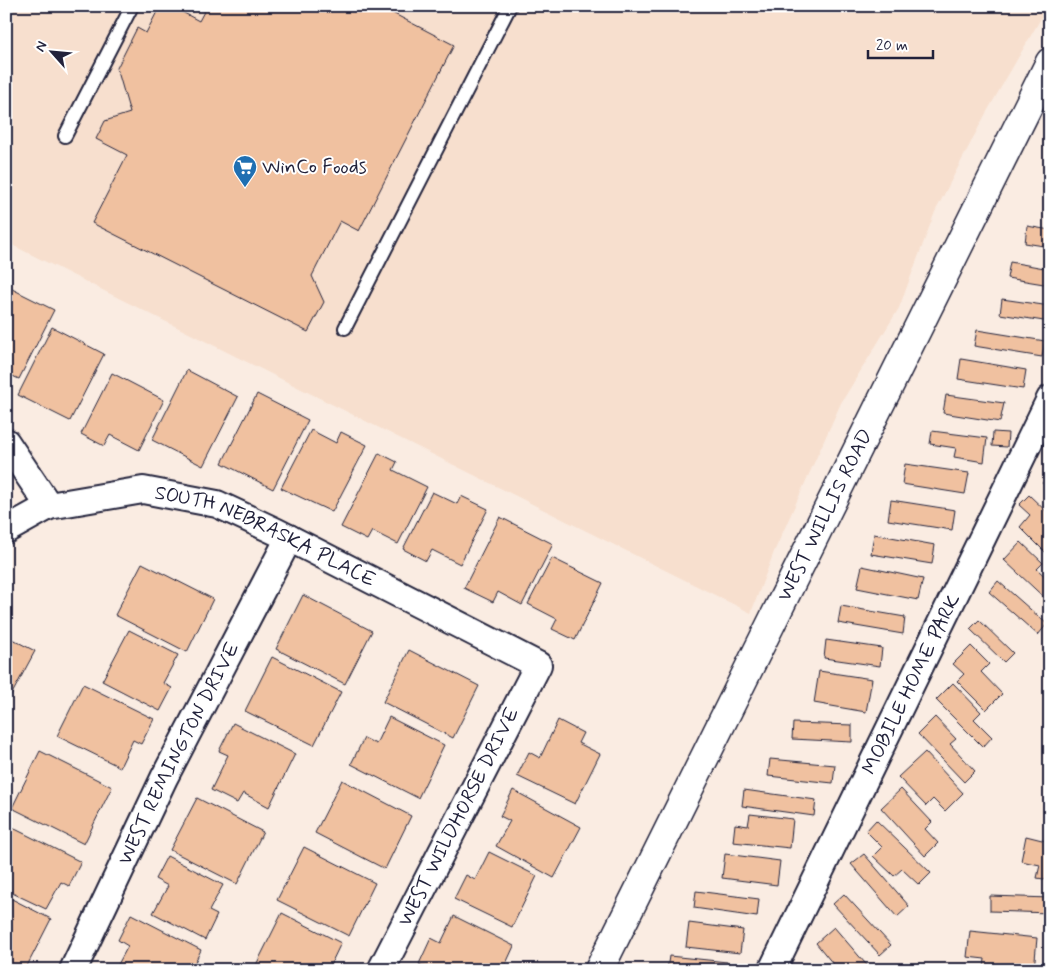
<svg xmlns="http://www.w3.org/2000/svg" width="1056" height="976" viewBox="0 0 1056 976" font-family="Mynerve,sans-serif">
	<rect width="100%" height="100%" fill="#faece2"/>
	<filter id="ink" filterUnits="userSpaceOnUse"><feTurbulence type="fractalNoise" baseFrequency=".02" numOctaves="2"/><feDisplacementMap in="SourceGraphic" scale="10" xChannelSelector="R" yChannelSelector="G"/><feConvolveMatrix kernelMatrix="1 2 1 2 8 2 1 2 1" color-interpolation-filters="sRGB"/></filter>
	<g filter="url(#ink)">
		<path fill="#f7dfce" d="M6,6H1048L985,115L935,212L899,308L841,403L774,552L751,613L6,242Z"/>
		<path fill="#f0c1a0" stroke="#22223b" d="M160,6H171L199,21L207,6H379L454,45L359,231L340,221L312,276L324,302L308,332L92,223L127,155L96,139L105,121L130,113L117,68L137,28L146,33Z
			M1027,226L1050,230V247L1025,243Z
			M1010,262L1050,269V285L1007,278Z
			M6,286L54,310L19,379L6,373Z
			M1002,299L1050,306V322L1000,314Z
			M52,327L104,354L70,421L18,395Z
			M977,330L1045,341L1042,357L974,346Z
			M961,359L1026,370L1023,389L958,379Z
			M187,370L238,397L203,466L152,440Z
			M112,373L164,400L139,450L110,435L104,446L81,434Z
			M257,394L308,420L273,489L222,463Z
			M946,395L1004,403L1000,422L943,413Z
			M311,430L336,443L341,432L367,445L332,512L281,488Z
			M932,431L987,438L984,462L954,457L956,448L930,444Z
			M993,432L1008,433L1007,447L992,446Z
			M379,453L397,462L393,470L427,487L398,544L372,531L367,540L341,527Z
			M905,464L969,473L965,494L902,484Z
			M1050,476V491L1042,483Z
			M432,492L457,504L461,496L488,509L460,564L432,550L426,561L403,549Z
			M1029,495L1050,515V557L1020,527L1030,515L1019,505Z
			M891,500L955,510L952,530L888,520Z
			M500,517L553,544L522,605L498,592L493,602L464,588Z
			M874,534L935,545L932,564L871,554Z
			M1021,542L1043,563L1037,569L1050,581V603L1004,560Z
			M552,558L603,583L575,640L552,629L557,619L528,604Z
			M142,563L213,599L187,652L115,615Z
			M862,566L923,579L918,600L857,588Z
			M998,581L1047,624L1038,635L989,592Z
			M303,595L372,631L345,684L276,649Z
			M841,606L905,617L903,634L838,623Z
			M979,620L1013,653L1004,662L970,629Z
			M129,630L178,655L163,683L172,688L160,711L102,681Z
			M6,636L35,651L7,703L6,702Z
			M826,640L882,648L880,666L824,658Z
			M971,646L989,664L981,672L1002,694L986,710L957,681L964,674L953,664Z
			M409,650L479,686L453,738L383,702Z
			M272,657L341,692L314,745L245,711Z
			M819,671L872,679L866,712L814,703Z
			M953,683L981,712L974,719L992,737L983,747L936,700Z
			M83,684L154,719L141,744L133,740L120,767L57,736Z
			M389,717L444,745L418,798L351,764L364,738L376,744Z
			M935,717L956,739L950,744L975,771L964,782L918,734Z
			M558,720L583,733L578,743L600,754L575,804L517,776L529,752L540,758Z
			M233,723L295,754L269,807L243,793L237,803L211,790L228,755L219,751Z
			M793,723L852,725V742L792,739Z
			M40,751L112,787L84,844L12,808Z
			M925,752L963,793L945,811L933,799L926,806L898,777Z
			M770,759L835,765L833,783L768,776Z
			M342,780L411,816L385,869L315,833Z
			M901,789L932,822L925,829L938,843L925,856L881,808Z
			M513,790L581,827L554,878L496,846L510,821L500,816Z
			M744,790L816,800L814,816L742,806Z
			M197,798L263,832L237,884L170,850Z
			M1050,812V827L1046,826Z
			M750,814L793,819L790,848L733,842L735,824L748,826Z
			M876,820L931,873L919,885L902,869L894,876L873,856L882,847L866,831Z
			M7,825L81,862L69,886L61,882L46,909L6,890Z
			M1026,836L1050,842V880L1037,878L1040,865L1021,861Z
			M304,847L375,883L349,936L277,900Z
			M489,852L537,876L512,927L454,899L466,875L475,880Z
			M725,854L780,861L777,885L722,878Z
			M864,854L909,906L897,917L851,864Z
			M167,856L223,885L209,911L217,915L205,940L153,913L168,886L155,879Z
			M696,891L759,899L757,917L694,908Z
			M844,894L891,945L880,955L833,904Z
			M6,896L51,919L25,970H20L6,963Z
			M990,896L1050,898V913L990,911Z
			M282,913L341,943L328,970H321L314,966L312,970H266L256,965Z
			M131,914L201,950L191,970H115L128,946L118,940Z
			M454,916L514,946L503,970H431L419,964L431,938L441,943Z
			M689,923L743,930L740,953L686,947Z
			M834,927L871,970H838L816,943Z
			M970,931L1037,938L1034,970L984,968L985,959L967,957Z
			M669,956L727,962L726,970H667Z"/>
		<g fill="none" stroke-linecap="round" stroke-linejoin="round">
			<g stroke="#22223b" stroke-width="16">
				<path id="lane" d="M65,136L132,6
					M345,328L510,6"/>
			</g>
			<g stroke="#22223b" stroke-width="30">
				<g id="street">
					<path d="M6,442L49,506"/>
					<path id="s1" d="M6,530L49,506L143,490L217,504L277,532L538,665L381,970"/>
					<path id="s2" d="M73,970L164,778L289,538"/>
					<path id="s3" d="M772,970L1050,399"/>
				</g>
			</g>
			<g stroke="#22223b" stroke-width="31">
				<g id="secondary">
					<path id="s4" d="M599,970L1050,62"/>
				</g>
			</g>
			<use href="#lane" stroke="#fff" stroke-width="12"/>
			<use href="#street" stroke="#fff" stroke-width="26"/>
			<use href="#secondary" stroke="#fff" stroke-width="28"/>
		</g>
	</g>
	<defs>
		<g id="supermarket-pin" transform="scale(1.25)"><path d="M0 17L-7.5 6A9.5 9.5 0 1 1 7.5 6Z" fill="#1f6fb2" stroke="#fff"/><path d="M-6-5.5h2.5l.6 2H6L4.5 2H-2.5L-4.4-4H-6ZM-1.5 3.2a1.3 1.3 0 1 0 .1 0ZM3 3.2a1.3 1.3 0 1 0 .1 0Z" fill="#fff"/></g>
	</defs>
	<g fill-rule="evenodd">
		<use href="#supermarket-pin" x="245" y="167"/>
	</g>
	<g text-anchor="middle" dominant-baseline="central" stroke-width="4" stroke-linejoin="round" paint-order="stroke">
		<g font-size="20" fill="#22223b" stroke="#fff" text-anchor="start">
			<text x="262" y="167">WinCo Foods</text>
		</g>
		<g font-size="20" fill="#22223b" stroke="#fff">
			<text stroke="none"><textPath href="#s4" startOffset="508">WEST WILLIS ROAD</textPath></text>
			<text stroke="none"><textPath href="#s1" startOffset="276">SOUTH NEBRASKA PLACE</textPath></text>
			<text stroke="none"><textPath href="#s3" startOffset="318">MOBILE HOME PARK</textPath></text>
			<text stroke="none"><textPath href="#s2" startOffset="241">WEST REMINGTON DRIVE</textPath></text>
			<text transform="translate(459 817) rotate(-63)">WEST WILDHORSE DRIVE</text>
		</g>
	</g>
	<rect width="1056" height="976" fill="none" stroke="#fff" stroke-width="25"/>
	<rect x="12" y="12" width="1031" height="951" fill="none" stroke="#22223b" stroke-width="2" filter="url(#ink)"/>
	<g transform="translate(52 52) rotate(297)" stroke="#ffffff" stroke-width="4" paint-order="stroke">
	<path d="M0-4L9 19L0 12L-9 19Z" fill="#22223b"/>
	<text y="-8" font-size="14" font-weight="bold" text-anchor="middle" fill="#22223b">N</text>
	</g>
	<path d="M868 50v8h65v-8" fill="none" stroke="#22223b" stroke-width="2.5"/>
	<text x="876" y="50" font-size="15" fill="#22223b" stroke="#ffffff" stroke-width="4" paint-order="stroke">20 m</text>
</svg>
